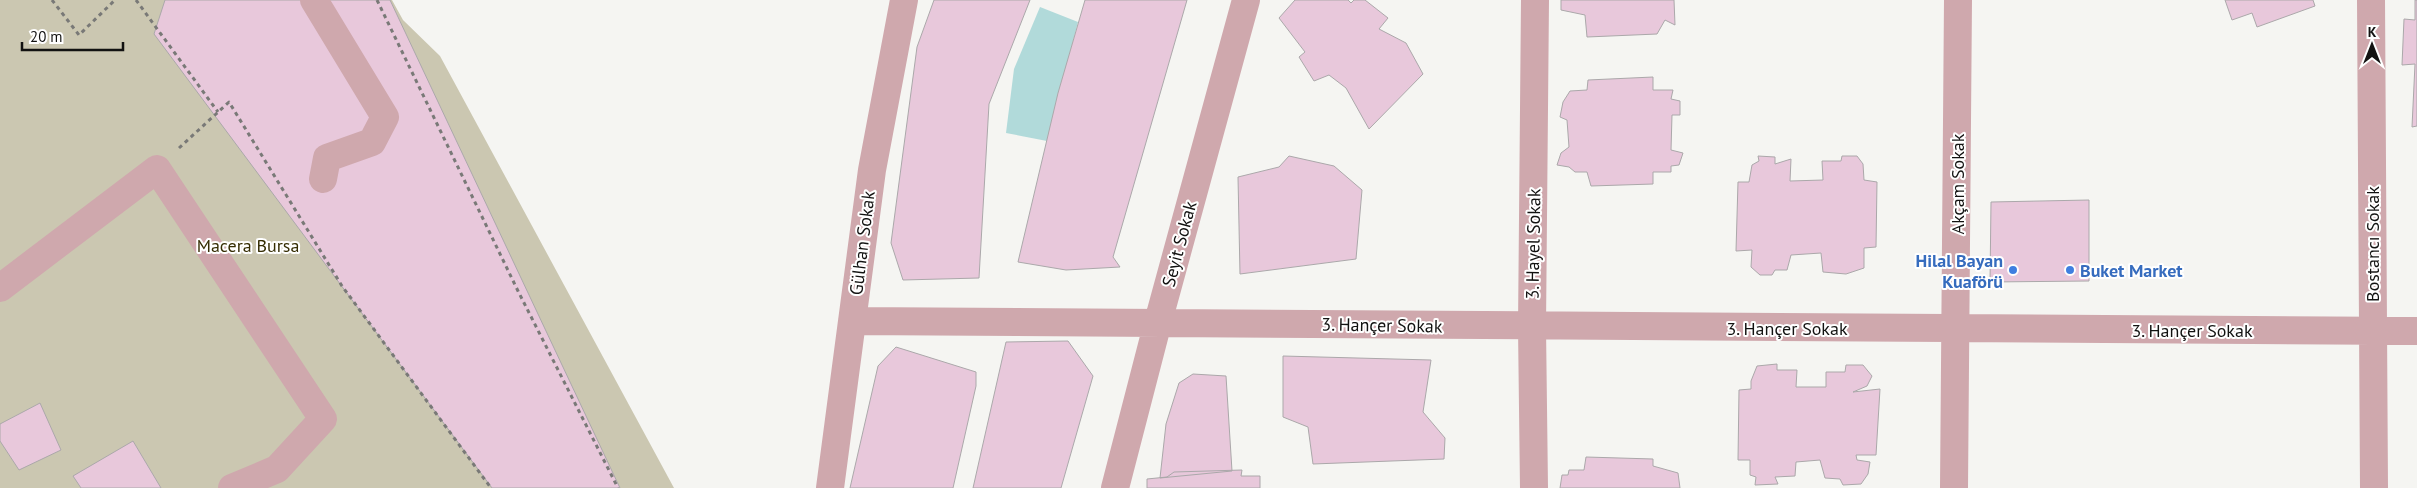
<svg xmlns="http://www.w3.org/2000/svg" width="2417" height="488" viewBox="0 0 2417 488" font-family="'PT Sans',sans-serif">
	<rect width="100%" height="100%" fill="#f5f5f2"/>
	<path fill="#cbc7b1" d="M0,0H392L403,20L440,56L674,488H0Z"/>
	<path fill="#b1dada" d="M1040,7L1078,22L1047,141L1006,133L1014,69Z"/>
	<path fill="#e8c8db" stroke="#aba8aa" d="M165,0H390L620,488H492L154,34Z
		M934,0H1030L989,104L979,278L903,280L891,243L917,47Z
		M1085,0H1187L1113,257L1120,267L1066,270L1018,262L1058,93Z
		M1295,0H1348L1351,3L1354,0H1365L1388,18L1379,29L1406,43L1423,74L1369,129L1346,88L1329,75L1314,81L1299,57L1305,52L1279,18Z
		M1561,0H1674L1675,25L1665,20L1657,34L1587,37L1585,15L1561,10Z
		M2225,0H2313L2315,6L2257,27L2252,13L2232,20Z
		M2415,0H2417V126L2412,127L2415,64L2402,65L2404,19L2415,20Z
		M1653,77V90H1673L1671,99L1680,101V115H1672L1671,150L1683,153L1679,165L1671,166V172H1653V184L1591,186L1587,172H1575L1569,167L1557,165L1561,153L1569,147L1567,120L1560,117L1563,102L1570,91L1587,90L1588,80Z
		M1289,156L1334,166L1362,190L1356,259L1240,274L1238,177L1279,167Z
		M1758,156L1775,157V164L1791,159L1790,181L1823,180L1822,161H1841L1842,156H1857L1863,164L1864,180L1877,182L1876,247L1864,248V268L1846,274L1823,272L1821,253L1791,255L1787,270H1775L1772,275H1760L1751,267L1752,250L1736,251L1738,182H1749L1752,165L1759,161Z
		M2089,200V281L1990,282L1991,202Z
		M1068,341L1093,376L1061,488H973L1006,342Z
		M896,347L976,372V386L953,488H850L878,366Z
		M1283,356L1431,360L1423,412L1445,438L1444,459L1313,464L1308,427L1283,417Z
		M1777,364V370H1797L1796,387H1826V372H1845L1846,365H1863L1872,376L1867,386L1853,392L1880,389L1876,455H1856L1857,460L1870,462L1868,474L1861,484L1843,485L1840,479L1825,478L1820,460L1796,462L1795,476L1775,477L1778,484L1755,485L1756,477L1750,475V460H1738L1739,390L1751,389V381L1757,366Z
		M1193,374L1226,376L1232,471L1160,478L1166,424L1179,383Z
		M40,403L61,450L19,470L0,441V424Z
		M133,441L161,488H81L73,476Z
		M1586,457L1653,459V466L1678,473L1680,488H1560L1562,475H1568L1569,470H1584Z
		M1242,470L1241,476H1260V488H1147V479L1167,477L1174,472Z"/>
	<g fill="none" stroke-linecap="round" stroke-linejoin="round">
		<path stroke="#797977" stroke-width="3" stroke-dasharray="4 4" stroke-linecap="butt" d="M52,0L79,35L115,0
			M136,0L218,112
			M377,0L518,291L618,488
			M179,148L229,102L342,286L491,488"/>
		<path stroke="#cfa8ad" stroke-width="28" d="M314,0L385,117L372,142L327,158L323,179
			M2371,0L2374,488
			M0,288L157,169L323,419L277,469L232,488
			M852,321L2417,331
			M830,488L872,170L904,0
			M1115,488L1158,322L1246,0
			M1534,488L1532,327L1535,0
			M1954,488L1958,0"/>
	</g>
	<g fill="#3f7fe0" stroke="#fff" stroke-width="2">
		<circle cx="2013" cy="270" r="5"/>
		<circle cx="2070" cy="270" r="5"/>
	</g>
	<g text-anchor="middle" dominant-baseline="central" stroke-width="4" stroke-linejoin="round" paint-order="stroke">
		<g font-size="18" fill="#121211" stroke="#fff">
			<text transform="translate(1957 184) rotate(-90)">Akçam Sokak</text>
			<text transform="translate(862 243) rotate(-83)">Gülhan Sokak</text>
			<text transform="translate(1179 244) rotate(-75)">Seyit Sokak</text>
			<text transform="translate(1533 244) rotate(-89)">3. Hayel Sokak</text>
			<text transform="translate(2372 244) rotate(-90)">Bostancı Sokak</text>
			<text transform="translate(1382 325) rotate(1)">3. Hançer Sokak</text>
			<text x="1787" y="328">3. Hançer Sokak</text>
			<text x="2192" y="330">3. Hançer Sokak</text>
		</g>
		<g font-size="18" fill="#352d03" stroke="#fff">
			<text x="248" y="245">Macera Bursa</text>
		</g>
		<g font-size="18" font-weight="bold" fill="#366cbe" stroke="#fff" text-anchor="end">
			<text x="2003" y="260">Hilal Bayan<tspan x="2003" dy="21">Kuaförü</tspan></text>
			<text x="2080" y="270" text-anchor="start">Buket Market</text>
		</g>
	</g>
	<g transform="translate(2372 45)" stroke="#ffffff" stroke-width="4" paint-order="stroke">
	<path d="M0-4L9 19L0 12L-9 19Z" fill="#121211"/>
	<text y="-8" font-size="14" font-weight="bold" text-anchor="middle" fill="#121211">K</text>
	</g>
	<path d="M22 42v8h101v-8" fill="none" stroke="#121211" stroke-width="2.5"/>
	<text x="30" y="42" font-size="15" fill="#121211" stroke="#ffffff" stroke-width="4" paint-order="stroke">20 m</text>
</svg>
